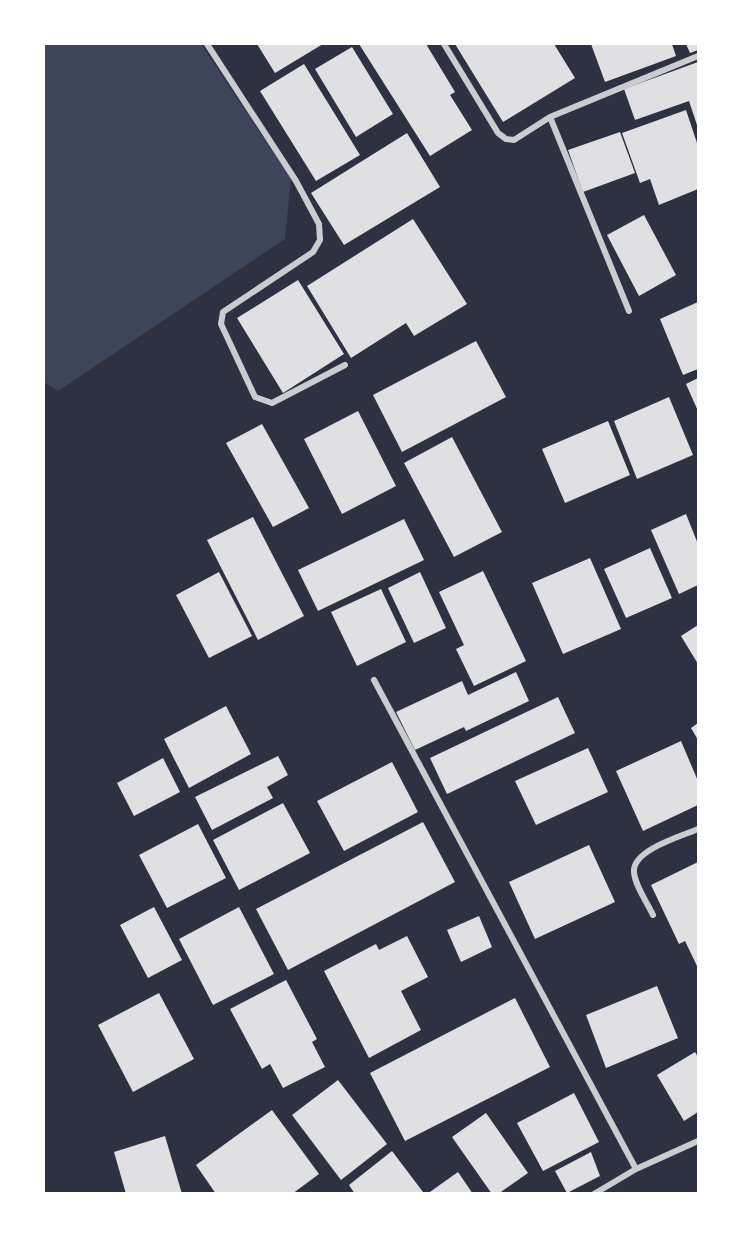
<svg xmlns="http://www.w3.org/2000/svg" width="742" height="1237" viewBox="0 0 742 1237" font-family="'Roboto Serif',serif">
	<rect width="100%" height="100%" fill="#2d3142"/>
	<path fill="#3c4559" d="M44,44H201L291,179L285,239L58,391L44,382Z"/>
	<path fill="#e0e0e3" d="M257,44H323L275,73Z
		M359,44H426L455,92L450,95L472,130L430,156Z
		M455,44H554L575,78L503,122Z
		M591,44H672L676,56L605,82Z
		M686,44H698V50L690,53Z
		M352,47L393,114L356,137L315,69Z
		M698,62V128L689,101L635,120L624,89Z
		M304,64L360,155L316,181L260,91Z
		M686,110L698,146V189L659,205L650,179L640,183L622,133Z
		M620,132L635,173L583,192L568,150Z
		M407,133L440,187L344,245L311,193Z
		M644,215L676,275L639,296L607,235Z
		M413,219L467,304L414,336L406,323L351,358L307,286Z
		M298,280L344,354L283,393L237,318Z
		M698,302V369L683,375L660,319Z
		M476,341L506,397L402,452L373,395Z
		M698,378V411L686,384Z
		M669,397L693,455L637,479L614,421Z
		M358,411L396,486L342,514L304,439Z
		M608,421L630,475L565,503L542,449Z
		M262,424L309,508L273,527L226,443Z
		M452,437L502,532L454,557L404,463Z
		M686,514L698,544V585L679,594L651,530Z
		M253,517L304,616L258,640L207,540Z
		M404,519L424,560L318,611L298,570Z
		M650,548L672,598L626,618L604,569Z
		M590,558L621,629L563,654L532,583Z
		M483,571L526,661L474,686L456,649L464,645L439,592Z
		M219,572L252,636L209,658L176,595Z
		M420,572L446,628L414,643L388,588Z
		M381,589L406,642L357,666L331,612Z
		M698,625V664L681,636Z
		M516,672L529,701L466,731L464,727L415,750L396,712L462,681L468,695Z
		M558,697L575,733L447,794L430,758Z
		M226,706L251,754L189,788L164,739Z
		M698,723V740L691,728Z
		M681,741L698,781V805L643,831L616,771Z
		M588,748L608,792L536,825L515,781Z
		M278,756L288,775L267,787L273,798L212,830L195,797Z
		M163,758L180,792L134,816L117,783Z
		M392,762L418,812L344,851L317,801Z
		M283,803L310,853L239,890L213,840Z
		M423,822L455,882L288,970L256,909Z
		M198,824L226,878L167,908L139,855Z
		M589,845L615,902L535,939L509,882Z
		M698,862V968L685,941L679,944L651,885Z
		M154,907L182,960L148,978L120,925Z
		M239,907L274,974L213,1005L179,939Z
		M479,916L492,947L461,962L447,930Z
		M407,936L428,977L401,991L421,1030L369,1058L324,971L376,944L379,950Z
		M286,980L317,1039L312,1042L325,1067L283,1088L270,1064L262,1069L230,1009Z
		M657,986L678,1038L606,1068L586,1015Z
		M159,993L194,1059L133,1092L98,1025Z
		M515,998L550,1067L405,1141L370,1073Z
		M695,1052L698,1057V1112L684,1121L657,1075Z
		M338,1080L387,1144L341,1180L292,1115Z
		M574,1093L599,1142L543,1171L517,1123Z
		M272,1110L319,1174L292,1194H216L196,1165Z
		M486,1113L528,1173L498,1194H492L452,1137Z
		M165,1136L182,1194H126L114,1152Z
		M392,1151L423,1192L355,1194L349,1185Z
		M591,1152L600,1176L567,1193L555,1171Z
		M458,1172L473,1194H427Z"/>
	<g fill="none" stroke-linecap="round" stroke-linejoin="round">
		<path stroke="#caccd0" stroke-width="6" d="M207,44L296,181L319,224L320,240L313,252L223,312L221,324L255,397L272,403L345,365
			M444,44L498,133L506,139L514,140L550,117L698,56
			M550,117L629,311
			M374,680L636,1169
			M653,915C647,902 635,886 634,872C632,850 682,836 698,829
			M594,1194L636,1169L698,1141"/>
	</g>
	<rect width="742" height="1237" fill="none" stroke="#ffffff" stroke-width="90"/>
</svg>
